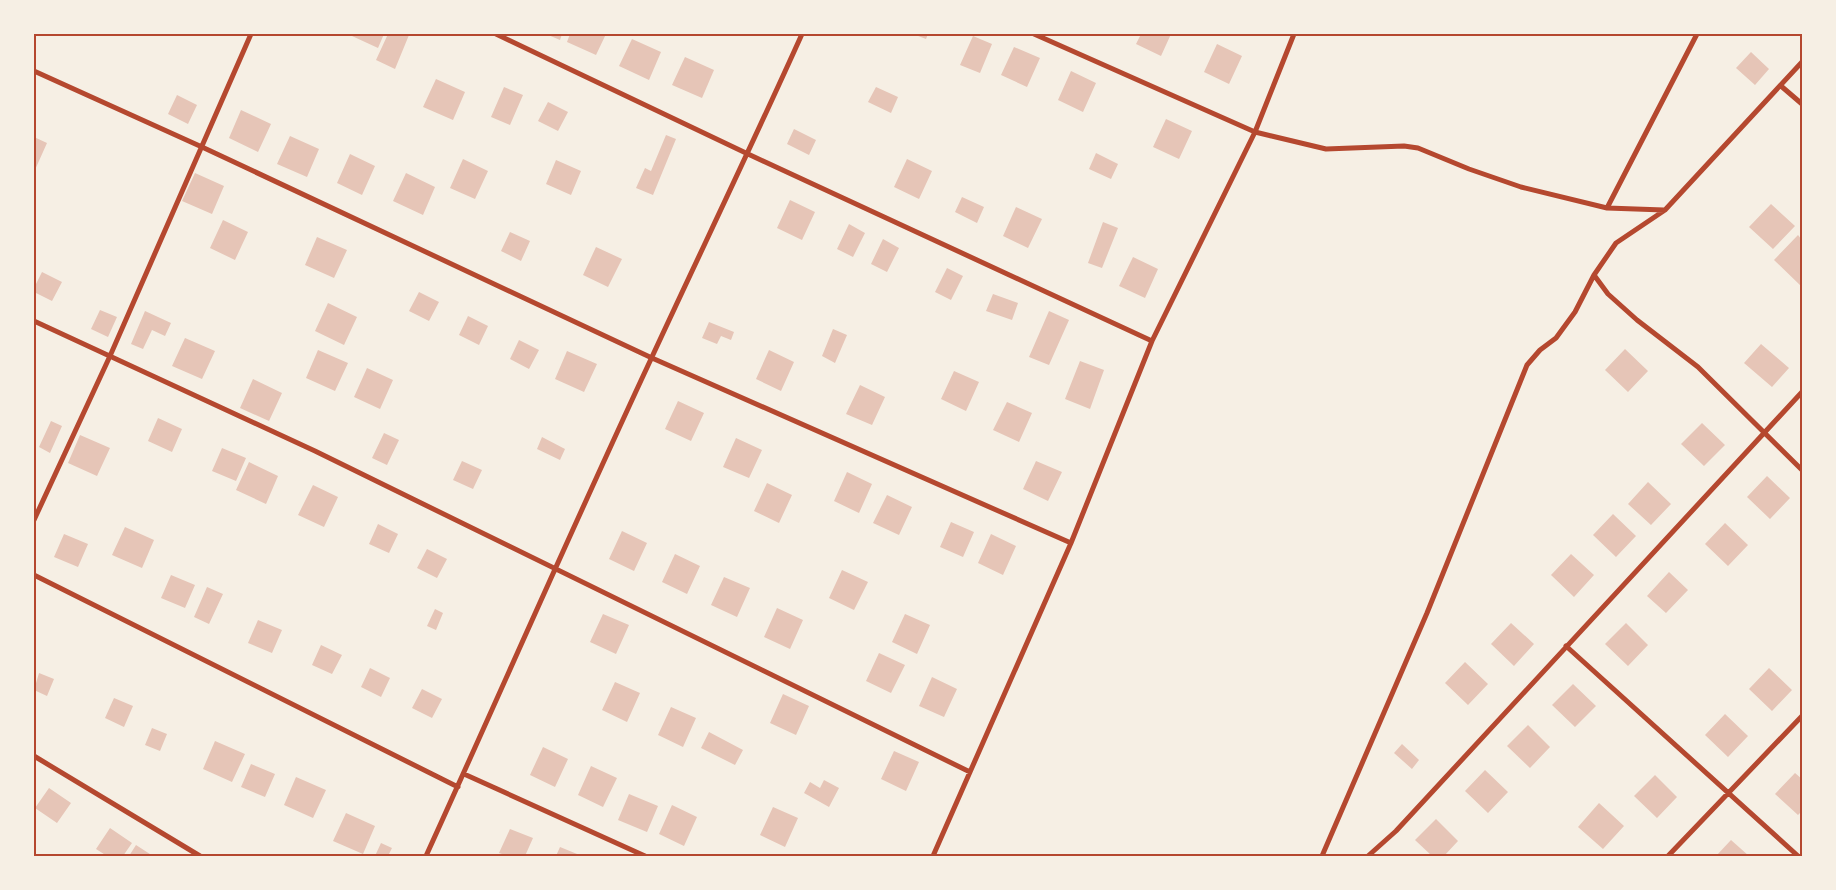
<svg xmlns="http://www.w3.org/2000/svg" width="1836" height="890" viewBox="0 0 1836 890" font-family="Rubik,sans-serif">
	<rect width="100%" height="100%" fill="#f6efe4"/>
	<path fill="#e6c5b7" d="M353,34H384L378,48L352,36Z
		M388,34L409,35L395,69L376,60Z
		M546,34H562L560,40Z
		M570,34H606L596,55L567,42Z
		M913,34H928L926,39Z
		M1141,34H1171L1161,56L1136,44Z
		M973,36L992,44L980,73L960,65Z
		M632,39L661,52L649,80L619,66Z
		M1217,44L1242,56L1229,84L1204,72Z
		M1014,47L1040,58L1027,87L1001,75Z
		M1751,52L1769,69L1755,85L1736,68Z
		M685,57L714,70L702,98L672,85Z
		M1071,71L1096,83L1083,112L1058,100Z
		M436,79L465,92L453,120L423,107Z
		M504,87L523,95L510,125L491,117Z
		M876,87L898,97L891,113L868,102Z
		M177,95L197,105L188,124L168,114Z
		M548,102L568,112L558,131L538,121Z
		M241,110L271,124L258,152L229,138Z
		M1166,119L1192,131L1179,159L1153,147Z
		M794,129L816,140L809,155L787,144Z
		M666,135L676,139L653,195L636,188L645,168L651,171Z
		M290,136L319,149L307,177L277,164Z
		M34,137L47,143L34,172Z
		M1096,153L1118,164L1111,179L1089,169Z
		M350,154L375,166L362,195L337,183Z
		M463,159L488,171L475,199L450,188Z
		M907,159L932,171L919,199L894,187Z
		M556,160L581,171L571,195L546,184Z
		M195,173L224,186L212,214L182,201Z
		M406,173L435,187L423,215L393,201Z
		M962,197L984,207L977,223L955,212Z
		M790,200L815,212L802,240L777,228Z
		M1771,204L1795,226L1773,249L1749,227Z
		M1016,207L1042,219L1028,248L1003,236Z
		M223,220L248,232L235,260L210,248Z
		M1103,222L1118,228L1102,268L1088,263Z
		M849,224L865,233L853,257L837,249Z
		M510,232L530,241L521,261L501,251Z
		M1798,235L1802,240V287L1774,260Z
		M317,237L347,250L334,278L305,265Z
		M883,239L899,248L887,272L871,264Z
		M596,247L622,259L608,287L583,275Z
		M1133,257L1158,269L1145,298L1119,286Z
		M947,268L963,276L951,300L935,292Z
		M42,272L62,282L52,301L34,292V288Z
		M419,292L439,302L429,321L409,311Z
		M993,294L1018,303L1012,320L986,311Z
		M328,303L357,317L344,345L315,331Z
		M100,310L117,317L108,337L91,329Z
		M145,311L171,323L165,336L152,330L143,349L131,344Z
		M1049,311L1069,320L1049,365L1029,357Z
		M468,316L488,326L479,345L459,335Z
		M709,322L734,332L731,340L721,336L717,344L702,338Z
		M833,329L847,335L835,363L822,356Z
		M185,338L215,351L202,379L172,366Z
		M519,340L539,350L529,369L510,359Z
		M1761,344L1789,368L1772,387L1744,363Z
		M1625,349L1648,371L1628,392L1605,370Z
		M318,350L348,363L335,391L306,378Z
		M769,350L794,362L781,391L756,379Z
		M567,351L597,364L584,392L555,379Z
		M1080,361L1104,370L1090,409L1065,399Z
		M367,368L393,380L380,409L354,397Z
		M954,371L979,382L966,411L941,399Z
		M253,379L282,393L269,421L240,408Z
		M860,385L885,397L872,425L846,414Z
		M678,401L704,413L691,441L665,429Z
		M1007,402L1032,413L1019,442L993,430Z
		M158,418L182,429L172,452L148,441Z
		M51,421L62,426L50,453L39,447Z
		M1702,423L1725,445L1704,466L1681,444Z
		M384,433L399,440L387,465L372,458Z
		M80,435L110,448L97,476L68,463Z
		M542,437L565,449L560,460L537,449Z
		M736,438L762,450L749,478L723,467Z
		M222,448L246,458L236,481L212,471Z
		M462,461L482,470L473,489L453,480Z
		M1036,461L1062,472L1048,501L1023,489Z
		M249,462L278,476L266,504L236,490Z
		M847,472L872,484L859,513L834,501Z
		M1767,476L1790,498L1770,519L1747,497Z
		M1648,482L1671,504L1651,525L1628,504Z
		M767,483L792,495L779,523L754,511Z
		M313,485L338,497L324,527L298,515Z
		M887,495L912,507L899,535L873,523Z
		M1613,514L1636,536L1616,557L1593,535Z
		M951,522L974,532L963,557L940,547Z
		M1725,523L1748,545L1728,566L1705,544Z
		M378,524L398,534L389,553L369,544Z
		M125,527L154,540L142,568L112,555Z
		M622,531L647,543L634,571L609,559Z
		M64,534L88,544L78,567L54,557Z
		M991,534L1016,546L1003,575L978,563Z
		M427,549L447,559L437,578L417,568Z
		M675,554L700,566L687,594L662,582Z
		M1571,554L1594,575L1574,597L1551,575Z
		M842,570L868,582L854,610L829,598Z
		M1669,572L1688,590L1666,613L1647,596Z
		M171,575L195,585L185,608L161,598Z
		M724,577L750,588L737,617L711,605Z
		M207,587L223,594L209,624L194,617Z
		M777,608L803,620L790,649L764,637Z
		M435,609L443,613L436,630L427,626Z
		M603,614L629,625L616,654L590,642Z
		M905,614L930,625L917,654L892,642Z
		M258,620L282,630L272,653L248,643Z
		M1511,623L1534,644L1514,666L1491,644Z
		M1626,623L1648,645L1628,666L1605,644Z
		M321,645L342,655L332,674L312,665Z
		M879,653L905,665L891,693L866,681Z
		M1465,662L1488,684L1468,705L1445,683Z
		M370,668L390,678L381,697L361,687Z
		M1769,668L1792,690L1772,711L1749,689Z
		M39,673L54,679L47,696L34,690Z
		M932,677L957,689L944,717L919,706Z
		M615,682L640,693L627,722L602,710Z
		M1573,684L1596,706L1575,727L1552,705Z
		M422,689L442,699L432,718L412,708Z
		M783,694L809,706L796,735L770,723Z
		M114,698L133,706L124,727L105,718Z
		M671,707L696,718L683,747L658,735Z
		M1725,714L1748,736L1728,757L1705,735Z
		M1528,725L1550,747L1530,768L1507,746Z
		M152,728L167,734L160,751L145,745Z
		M709,732L743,750L735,765L701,748Z
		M215,741L245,754L232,782L203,769Z
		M1402,744L1419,760L1412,769L1394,753Z
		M543,747L568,759L555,787L530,775Z
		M894,751L919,762L906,791L881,779Z
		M251,764L275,774L265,797L241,787Z
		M591,766L617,778L603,807L578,795Z
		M1485,770L1508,792L1488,813L1465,791Z
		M1795,773L1802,779V811L1798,815L1775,794Z
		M1655,775L1677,797L1657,818L1634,796Z
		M296,777L326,790L313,818L284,805Z
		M824,780L839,788L829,807L804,793L810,782L820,788Z
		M49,788L71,803L57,823L35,808Z
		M629,794L658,806L647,832L618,820Z
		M1599,803L1624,826L1603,849L1578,827Z
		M672,805L697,817L684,846L659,834Z
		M773,807L798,818L785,847L760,835Z
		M346,813L375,826L363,854L333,841Z
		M1436,819L1458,841L1444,856H1432L1415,840Z
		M110,828L132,843L123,856H107L96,849Z
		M510,829L533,838L525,856H508L499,853Z
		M1731,840L1749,856H1716Z
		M381,843L392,848L388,856H375Z
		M136,845L153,856H129Z
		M560,847L582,856H556Z"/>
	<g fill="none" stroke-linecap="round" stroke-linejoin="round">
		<path stroke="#b5482f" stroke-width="5" d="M496,34L748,154L1152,341L1255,132L1034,34
			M1294,34L1255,132L1326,149L1404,146L1418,148L1469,169L1521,187L1607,208L1697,34
			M1802,62L1665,210L1616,243L1594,275L1608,294L1637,320L1698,367L1802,470
			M34,71L202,147L652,358L1071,543L1152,341
			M1781,86L1802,104
			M1607,208L1664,210
			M34,321L315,451L970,772L1071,543
			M34,520L110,356L251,34
			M34,575L458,787
			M1566,646L1798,856
			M34,756L200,856
			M464,774L645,856
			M426,856C501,691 574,524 651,359C701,251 753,143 802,34
			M933,856L970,772
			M1322,856L1427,613L1527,365L1540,350L1556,338L1575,312L1594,275
			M1368,856L1396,831L1802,392
			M1668,856L1802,716"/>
	</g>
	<rect width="1836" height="890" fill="none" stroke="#f6efe4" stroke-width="70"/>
	<rect x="35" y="35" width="1766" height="820" fill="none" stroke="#b5482f" stroke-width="2"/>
</svg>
